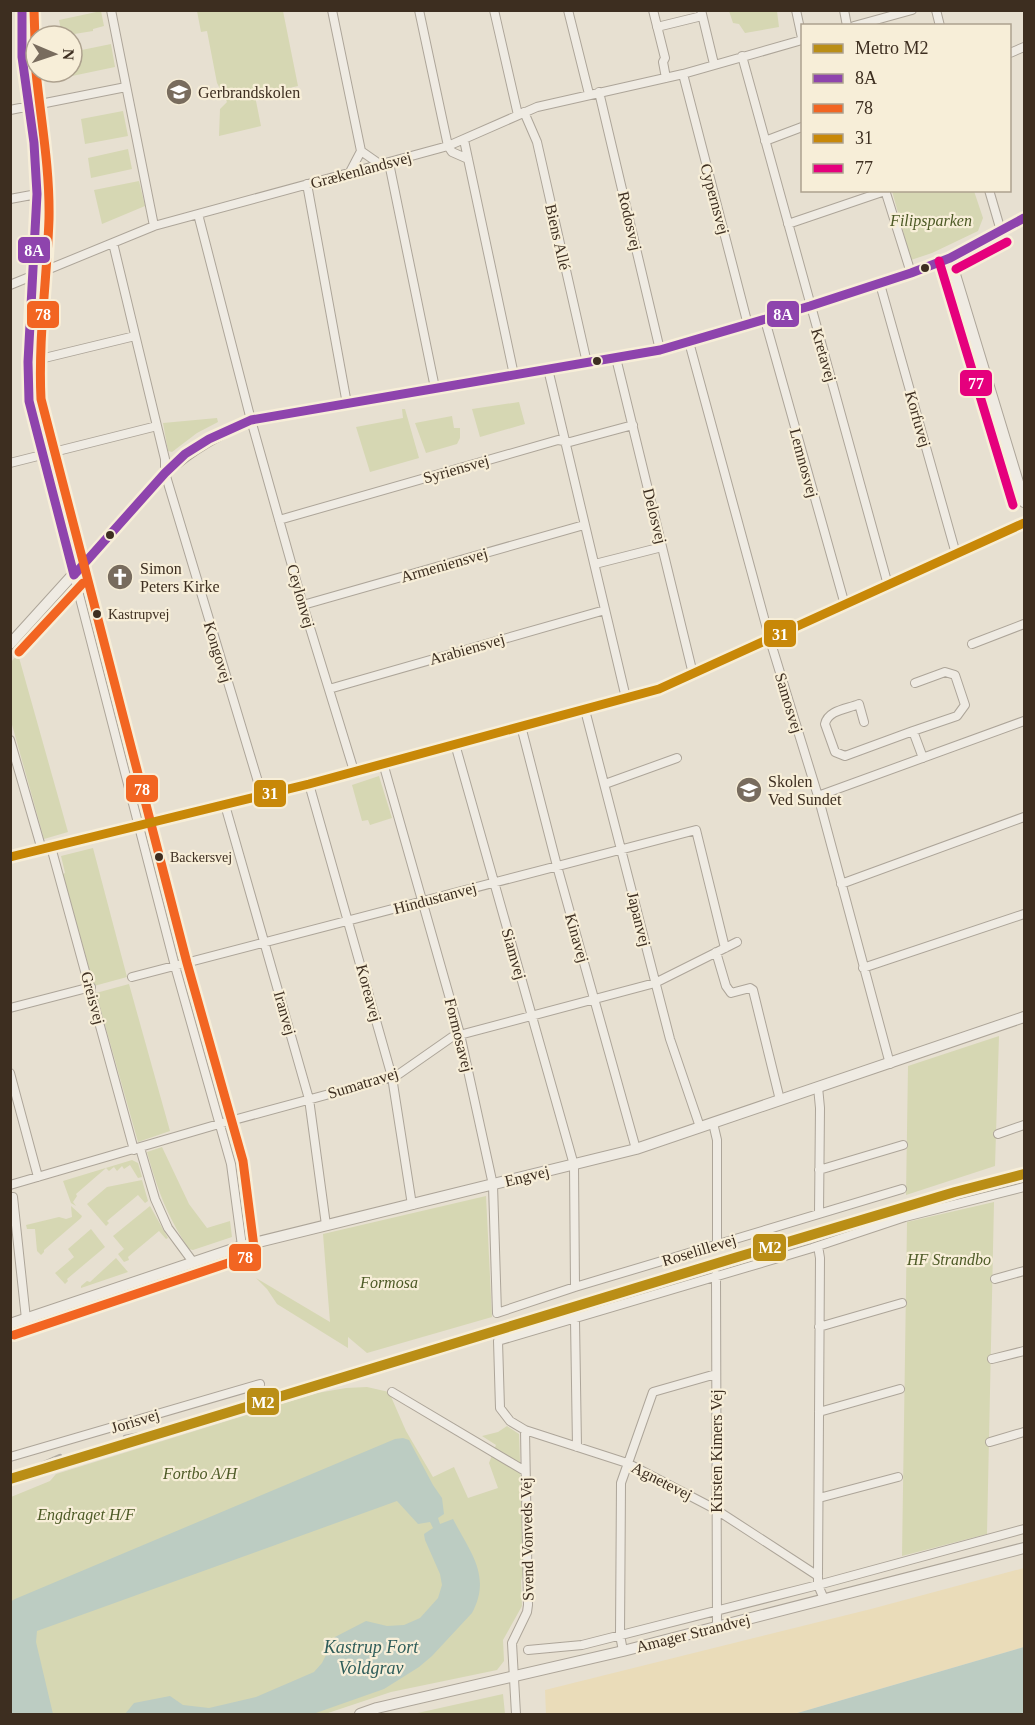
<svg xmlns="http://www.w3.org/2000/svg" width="1035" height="1725" viewBox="0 0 1035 1725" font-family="'Times New Roman',serif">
	<rect width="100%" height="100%" fill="#e7e0d1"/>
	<path fill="#d6d7b3" d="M101,11L104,26L93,29V31L62,36L59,20Z
		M197,11H283L298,86L255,96L261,126L219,136L220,109L227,102L217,83L207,31L201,32Z
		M729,11H777L779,27L745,33L739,24L733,23Z
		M111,44L115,67L72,76V52Z
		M123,111L128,136L85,144L81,119Z
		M128,149L132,169L91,178L88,158Z
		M139,181L145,206L102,224L94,190Z
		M892,191H974L983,218L978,231L932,253L911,260Z
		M519,402L525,424L480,437L472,409Z
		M402,409H405L419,458L370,472L356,427L403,418Z
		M452,416L454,428H460V438L457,444L426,453L415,423Z
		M217,418L218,422L197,433L172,452L168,451L163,423Z
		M18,654L68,832L44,839L11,721V662Z
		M379,776L392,818L370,825L368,820L362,821L352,785Z
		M93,848L127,977L94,986L63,874L65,873L61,856Z
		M129,984L170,1131L138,1142L96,993Z
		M999,1036L995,1166L906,1195L908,1066Z
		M162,1147L189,1204L207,1228L230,1221L232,1237L193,1250L189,1249C166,1214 158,1191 147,1152Z
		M132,1160L138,1163L142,1177L138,1178L130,1165L124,1169L122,1166L117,1171L114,1167L109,1171L106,1168L76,1194L77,1196L73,1202L76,1206L71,1203L63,1181Z
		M142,1180L148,1201L145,1203L138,1195L107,1221L109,1223L106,1226L87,1204L107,1187Z
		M486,1196L492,1317L367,1353L348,1337V1348L277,1304L267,1289L256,1278L330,1322L323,1234Z
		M994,1202L987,1534L902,1556L907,1222Z
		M71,1206L82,1216L81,1218L44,1250V1252L41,1255L37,1251L35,1229H27L26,1225L59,1217L66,1219L72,1217Z
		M150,1206L168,1238L166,1239L159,1231L128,1257L129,1260L124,1262L118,1254L124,1249L113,1236Z
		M91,1229L105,1247L67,1279L68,1281L65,1284L55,1273L74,1257L68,1249Z
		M116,1258L128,1272L81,1288V1286L87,1281L90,1282Z
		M367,1387L389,1392L406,1431L433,1477L454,1467L468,1498L498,1488L489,1463L496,1445L482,1436L498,1432L507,1426L519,1434L524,1572L521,1581L522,1606L503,1640L504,1661L497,1670L391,1692L325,1714H11V1497L50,1481L56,1474L317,1393L346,1388Z
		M503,1694L505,1714H413Z"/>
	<path fill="#eadcb9" d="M1024,1568V1647L794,1714H546L545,1690L871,1609Z"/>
	<path fill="#bcccc2" d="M403,1438L409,1440L433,1485L442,1498L444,1514L438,1518L440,1524L453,1519C470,1552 492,1576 472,1613L432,1656L419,1667L384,1689L313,1714H125L134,1703L170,1696L183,1705L209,1708L256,1697L314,1672L322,1663L335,1637L366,1621L387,1626L404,1625L420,1618L438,1598L442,1585L440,1574L425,1540L424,1534L433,1528L430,1522L418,1524L397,1501L37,1631L36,1642L53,1714H11L10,1602L15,1599L395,1439Z
		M1024,1647V1714H794Z"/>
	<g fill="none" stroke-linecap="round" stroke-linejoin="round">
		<g stroke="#ada599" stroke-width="10">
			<path id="minor" d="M22,10C18,72 36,131 37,192C39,262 23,331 29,401L175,966L231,1164L242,1246
				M111,10L154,226
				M332,10L361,151L350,172
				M419,10L448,146L452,152L468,159
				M494,10L518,115
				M568,10L589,94
				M653,10L665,58L663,62L666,78
				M701,10L714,64
				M796,10L802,38
				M844,10L847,26
				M936,10L940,26
				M854,26L912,10
				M657,27L702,16
				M1010,53L1024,47
				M742,56L888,585
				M683,74L748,325
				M599,92L660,350
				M10,110L126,87
				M524,112L537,142L587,363
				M464,140L514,375
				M765,141L802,127
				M361,151L381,165
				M389,163L435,388
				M307,184L347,404
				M885,190L911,273
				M989,190L1001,231
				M10,199L37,194
				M198,214L251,420L303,605L354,771
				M788,224L885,191
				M113,243L157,426L165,459V473L262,795
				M880,284L956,554
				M10,285L154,226L448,146L537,107L683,74L802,40
				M765,320L845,605
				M689,342L770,640L818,796L890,1064
				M616,358L693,674
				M28,362L135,336
				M548,369L626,698
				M10,463L157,426
				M279,520L558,440L570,442L633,425
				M595,564L662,547
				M303,605L584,525
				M972,644L1024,624
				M329,689L605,610
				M585,710L670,1039L700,1127
				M864,722L859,704C847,709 828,710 825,724L835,752L845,756L913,731L923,758
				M521,726L557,866L636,1149
				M913,731L957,716L965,705L955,675L945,672L915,683
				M10,740L42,850
				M455,744L574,1165L575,1287
				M383,763L460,1034L493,1185L497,1313L575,1287L902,1189
				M309,784L392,1077L412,1205
				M605,784L677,758
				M818,796L1024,721
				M225,805L309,1099L326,1225
				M51,847L134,1150
				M841,884L1024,817
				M716,952L726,986L731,993L750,988L753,990L780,1100
				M863,968L1024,914
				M132,977L696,830L725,948
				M10,1008L91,987
				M10,1073L38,1177
				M818,1087L820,1108L819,1213
				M713,1123L717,1140V1244
				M998,1134L1024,1125
				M140,1148L155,1199L168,1228L193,1262
				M819,1170L903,1145
				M10,1185L219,1124L392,1077L399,1074L452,1037L655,983L737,942
				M13,1197L26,1319
				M818,1246L820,1258L818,1573V1585L824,1599
				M716,1275L717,1627
				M995,1279L1024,1271
				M575,1320L577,1447
				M819,1327L902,1303
				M992,1359L1024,1351
				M392,1392L525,1471
				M819,1412L900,1389
				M525,1430L627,1463L715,1509L818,1576
				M990,1442L1024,1432
				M10,1457L260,1384
				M819,1498L898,1477
				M528,1650L582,1645L818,1585L1024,1529
				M623,1651L620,1635L621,1483L653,1392L716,1374
				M516,1714L512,1643L527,1612L528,1605L525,1430L510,1421L500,1408L498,1341L812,1248L905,1217L1024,1187"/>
		</g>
		<g stroke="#ada599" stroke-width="12">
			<path id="tertiary" d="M950,258L1024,502
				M10,644L165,473C194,447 216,436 251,420L660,350L810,306L911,273L950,258L1024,218
				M10,857L309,784L659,689L1024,523
				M10,1324L242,1246L636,1149L1024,1017
				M360,1714L377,1708L623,1651L1024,1548"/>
		</g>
		<use href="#minor" stroke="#efebe3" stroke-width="8"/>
		<use href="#tertiary" stroke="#efebe3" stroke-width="10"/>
		<g stroke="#afaaa2" stroke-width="4.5">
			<path id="rail" d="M125,1437L183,1426
				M10,1478L60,1456"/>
		</g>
		<use href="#rail" stroke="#f7eed8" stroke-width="2" stroke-dasharray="7" stroke-linecap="butt"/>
		<g stroke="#f7eed8" stroke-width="14">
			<path id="bus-1" d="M22,10V57L34,143L37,194L28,362L29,401L74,575
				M74,575L165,473L185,454L209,439L251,420L660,350L810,306L911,273L950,258L1024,218"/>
		</g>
		<g stroke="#f7eed8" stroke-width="14">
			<path id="bus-2" d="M34,10L36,71
				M19,652L83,583
				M14,1335L246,1257L252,1253L254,1247L243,1161L187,963L41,399C38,339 47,279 49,219C50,169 41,121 36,72"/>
		</g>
		<g stroke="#f7eed8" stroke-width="14">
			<path id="bus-3" d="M10,857L309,784L659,689L1024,523"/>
		</g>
		<g stroke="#f7eed8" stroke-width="14">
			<path id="bus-4" d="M939,261L1013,505
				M956,269L1007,242"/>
		</g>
		<use href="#bus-1" stroke="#8e44ad" stroke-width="9"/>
		<use href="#bus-2" stroke="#f26522" stroke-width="9"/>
		<use href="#bus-3" stroke="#c88808" stroke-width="9"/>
		<use href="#bus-4" stroke="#e5007d" stroke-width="9"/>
		<g stroke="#f7eed8" stroke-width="15">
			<path id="metro-1" d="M10,1479L731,1259L955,1192L1024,1174"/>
		</g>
		<use href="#metro-1" stroke="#ba8e16" stroke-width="10"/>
	</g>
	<defs>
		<g id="school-disc" transform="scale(1.35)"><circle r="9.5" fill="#786c5e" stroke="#f7eed8"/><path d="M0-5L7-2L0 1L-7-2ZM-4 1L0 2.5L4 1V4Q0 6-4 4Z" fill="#fff"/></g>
		<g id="church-disc" transform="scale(1.35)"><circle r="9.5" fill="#786c5e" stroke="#f7eed8"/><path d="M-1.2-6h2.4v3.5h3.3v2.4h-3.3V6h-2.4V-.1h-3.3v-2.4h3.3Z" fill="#fff"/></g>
	</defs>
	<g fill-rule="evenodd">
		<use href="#school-disc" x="179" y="92"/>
		<use href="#church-disc" x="120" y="577"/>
		<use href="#school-disc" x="749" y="790"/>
	</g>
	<g fill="#3d2e20" stroke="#f7eed8" stroke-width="2">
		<circle cx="925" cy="268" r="5"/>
		<circle cx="597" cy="361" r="5"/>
		<circle cx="110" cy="535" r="5"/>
		<circle cx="97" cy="614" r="5"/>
		<circle cx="159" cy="857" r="5"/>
	</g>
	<g text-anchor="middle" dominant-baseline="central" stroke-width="4.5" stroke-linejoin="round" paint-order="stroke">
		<g font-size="14" fill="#3d2e20" stroke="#f7eed8" text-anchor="start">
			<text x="108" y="614">Kastrupvej</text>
			<text x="170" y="857">Backersvej</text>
		</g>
		<g font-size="16" fill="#3d2e20" stroke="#f7eed8" text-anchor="start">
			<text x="198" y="92">Gerbrandskolen</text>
			<text x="140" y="568">Simon<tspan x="140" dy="18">Peters Kirke</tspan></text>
			<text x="768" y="781">Skolen<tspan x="768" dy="18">Ved Sundet</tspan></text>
		</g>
		<g font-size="16" fill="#3d2e20" stroke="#f7eed8">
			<text transform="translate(361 170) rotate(-15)">Grækenlandsvej</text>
			<text transform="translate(715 199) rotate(75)">Cypernsvej</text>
			<text transform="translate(630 221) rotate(77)">Rodosvej</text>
			<text transform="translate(558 237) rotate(77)">Biens Allé</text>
			<text transform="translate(824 355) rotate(74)">Kretavej</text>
			<text transform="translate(918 419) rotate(74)">Korfuvej</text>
			<text transform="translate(804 463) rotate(75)">Lemnosvej</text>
			<text transform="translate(456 469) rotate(-16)">Syriensvej</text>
			<text transform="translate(655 516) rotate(76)">Delosvej</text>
			<text transform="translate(444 565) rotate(-16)">Armeniensvej</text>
			<text transform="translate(301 596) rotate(74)">Ceylonvej</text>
			<text transform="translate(467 649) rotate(-16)">Arabiensvej</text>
			<text transform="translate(218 652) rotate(73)">Kongovej</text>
			<text transform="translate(789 703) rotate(73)">Samosvej</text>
			<text transform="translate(435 898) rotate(-15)">Hindustanvej</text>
			<text transform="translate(639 919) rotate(76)">Japanvej</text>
			<text transform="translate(577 938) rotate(74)">Kinavej</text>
			<text transform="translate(514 954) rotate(74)">Siamvej</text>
			<text transform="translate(369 993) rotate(75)">Koreavej</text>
			<text transform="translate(93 998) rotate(75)">Greisvej</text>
			<text transform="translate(285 1013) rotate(74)">Iranvej</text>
			<text transform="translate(459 1035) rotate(76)">Formosavej</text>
			<text transform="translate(363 1083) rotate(-17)">Sumatravej</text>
			<text transform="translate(527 1176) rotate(-14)">Engvej</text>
			<text transform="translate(699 1250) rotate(-17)">Roselillevej</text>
			<text transform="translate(135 1421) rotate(-17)">Jorisvej</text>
			<text transform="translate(716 1451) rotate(-90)">Kirsten Kimers Vej</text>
			<text transform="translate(662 1481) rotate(27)">Agnetevej</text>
			<text transform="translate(527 1539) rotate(-91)">Svend Vonveds Vej</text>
			<text transform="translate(693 1633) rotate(-14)">Amager Strandvej</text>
		</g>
		<g font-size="16" font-style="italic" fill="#4d5a26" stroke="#f7eed8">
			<text x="931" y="220">Filipsparken</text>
			<text x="949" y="1259">HF Strandbo</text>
			<text x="389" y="1282">Formosa</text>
			<text x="200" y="1473">Fortbo A/H</text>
			<text x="86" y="1514">Engdraget H/F</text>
		</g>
		<g font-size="18" font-style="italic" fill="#2f5d5a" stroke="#f7eed8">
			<text x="371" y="1647">Kastrup Fort<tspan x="371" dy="21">Voldgrav</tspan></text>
		</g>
	</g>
	<g stroke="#f7eed8" stroke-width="2">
		<rect x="17" y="236" width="34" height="28" rx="6" fill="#8e44ad"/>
		<rect x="766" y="300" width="34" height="28" rx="6" fill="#8e44ad"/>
		<rect x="26" y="300" width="34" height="29" rx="6" fill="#f26522"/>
		<rect x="959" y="369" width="34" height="28" rx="6" fill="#e5007d"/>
		<rect x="763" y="619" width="34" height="29" rx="6" fill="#c88808"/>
		<rect x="125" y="774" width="34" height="29" rx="6" fill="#f26522"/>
		<rect x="253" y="779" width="34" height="29" rx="6" fill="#c88808"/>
		<rect x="752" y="1233" width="35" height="29" rx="6" fill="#ba8e16"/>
		<rect x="228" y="1243" width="34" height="29" rx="6" fill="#f26522"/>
		<rect x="246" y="1387" width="34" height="29" rx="6" fill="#ba8e16"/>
	</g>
	<g font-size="16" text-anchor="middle" font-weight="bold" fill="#fff">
		<text x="34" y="256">8A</text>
		<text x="783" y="320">8A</text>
		<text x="43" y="320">78</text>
		<text x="976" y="389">77</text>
		<text x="780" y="640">31</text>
		<text x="142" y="795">78</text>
		<text x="270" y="799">31</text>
		<text x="770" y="1253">M2</text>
		<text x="245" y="1263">78</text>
		<text x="263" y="1408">M2</text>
	</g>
	<rect width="1035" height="1725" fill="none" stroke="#3d2e20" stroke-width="24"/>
	<rect x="801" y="24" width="210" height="168" fill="#f7eed8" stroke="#ada18e" stroke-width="1.5"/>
	<rect x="813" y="44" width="30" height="9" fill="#ba8e16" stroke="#ada18e" stroke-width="1.5"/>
	<text x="855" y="54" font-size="18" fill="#3d2e20">Metro M2</text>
	<rect x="813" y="74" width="30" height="9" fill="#8e44ad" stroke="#ada18e" stroke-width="1.5"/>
	<text x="855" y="84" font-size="18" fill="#3d2e20">8A</text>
	<rect x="813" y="104" width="30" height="9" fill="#f26522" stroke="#ada18e" stroke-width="1.5"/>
	<text x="855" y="114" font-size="18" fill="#3d2e20">78</text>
	<rect x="813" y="134" width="30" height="9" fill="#c88808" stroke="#ada18e" stroke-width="1.5"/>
	<text x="855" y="144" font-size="18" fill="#3d2e20">31</text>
	<rect x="813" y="164" width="30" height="9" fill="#e5007d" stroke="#ada18e" stroke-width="1.5"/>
	<text x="855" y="174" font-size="18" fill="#3d2e20">77</text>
	<g transform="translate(54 54) rotate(92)"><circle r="28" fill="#f7eed8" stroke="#ada18e" stroke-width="1.5"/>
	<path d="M0-4.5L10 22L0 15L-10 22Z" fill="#786c5e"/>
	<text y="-9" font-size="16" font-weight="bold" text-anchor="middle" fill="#3d2e20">N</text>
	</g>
</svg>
